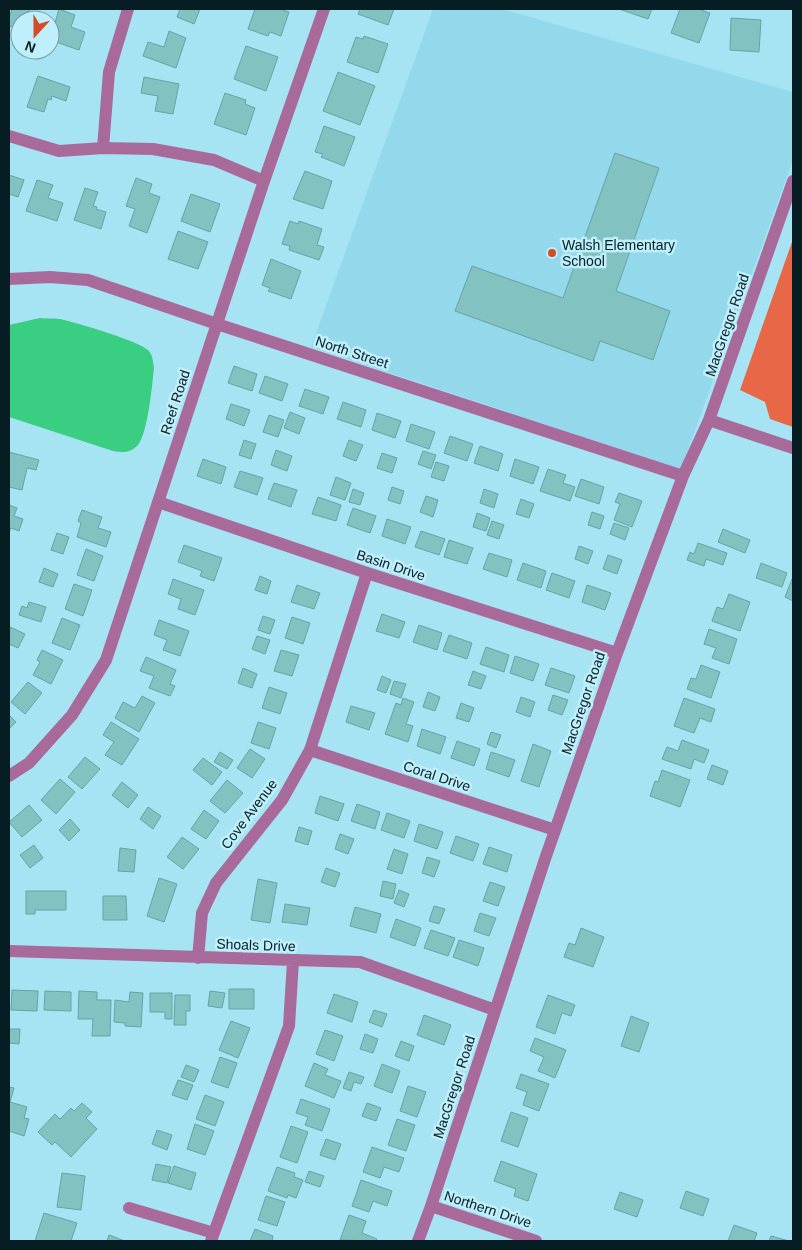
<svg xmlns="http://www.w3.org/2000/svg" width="802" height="1250" viewBox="0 0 802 1250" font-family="Helvetica,sans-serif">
	<rect width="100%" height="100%" fill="#a7e4f3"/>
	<path fill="#93d9eb" d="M433,9H502L793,92V160L681,469L311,347Z"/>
	<path fill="#e76746" d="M793,239V427L770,419L765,402L740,390Z"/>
	<path fill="#39ce81" d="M40,318C46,319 53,318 60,319C74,322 139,341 148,350C153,355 153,362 154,368C152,386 148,432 138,445C131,453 122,453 113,451L9,417V325Z"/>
	<path fill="#82c2c1" stroke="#65a4a4" d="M12,9H30L28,13L43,18L42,20H20V30L9,26V18Z
		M59,9L75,15L71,27L85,32L79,50L50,40Z
		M180,9H200L194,24L177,17Z
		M255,9H280L289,12L281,36L270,32L268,36L248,29Z
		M360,9H394L388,25L358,14Z
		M619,9H652L648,19Z
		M680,9H698L710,13L699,43L671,33Z
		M731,18L761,20L759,52L730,50Z
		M169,31L186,38L176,68L143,56L148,42L164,47Z
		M364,36L388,44L378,73L347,62L356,37L363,39Z
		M246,46L278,57L266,91L234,79Z
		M338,72L375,86L360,125L323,111Z
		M38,76L70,87L66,101L52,96L51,100L48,99L44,112L27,107Z
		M144,77L179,84L173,114L155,111L158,96L141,93Z
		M225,93L246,100L245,104L255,108L246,135L214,124Z
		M324,126L355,137L344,166L321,157L323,154L315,152Z
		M615,153L659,168L616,291L670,311L653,360L600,341L593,361L455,311L472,266L563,298Z
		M305,171L332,181L323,209L293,199Z
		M9,175L24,180L18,197L9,194Z
		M136,178L152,184L149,193L160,197L147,233L129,226L135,209L126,206Z
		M37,180L53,185L48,198L63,203L57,221L26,211Z
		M85,188L98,192L93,206L97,207L96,209L106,212L101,229L74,220Z
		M191,194L220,204L210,232L181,221Z
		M290,221L298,224L299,221L322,229L317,245L324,247L319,260L289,250L290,246L282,244Z
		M178,231L208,242L198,269L168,259Z
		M271,259L301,271L291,299L268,291L270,288L262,285Z
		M234,366L257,374L252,391L228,383Z
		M265,376L288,384L282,401L259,393Z
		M305,389L329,397L323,414L299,406Z
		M343,402L366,410L361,427L337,419Z
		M231,404L250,410L244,426L226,419Z
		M290,412L305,418L299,434L284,428Z
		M377,413L401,421L395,438L372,430Z
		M269,415L284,420L278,437L263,432Z
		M411,424L435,432L429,449L406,441Z
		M450,436L473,444L467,461L444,453Z
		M244,440L256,444L251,459L239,455Z
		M349,440L363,445L356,461L343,456Z
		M480,446L503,454L498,471L474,463Z
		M276,450L292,456L287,471L271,465Z
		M423,451L436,455L431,469L418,464Z
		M9,452L39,460L36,470L27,468L22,490L9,487Z
		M382,453L397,458L392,473L377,468Z
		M203,459L226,467L221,484L197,476Z
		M515,459L539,467L533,484L510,476Z
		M436,462L449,466L444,481L431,477Z
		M548,469L566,475L563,483L575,487L570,501L540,491Z
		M240,471L263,478L257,495L234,487Z
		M336,477L351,483L345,500L330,495Z
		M581,479L604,487L599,504L575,496Z
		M274,483L297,490L291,507L268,499Z
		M392,487L404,491L400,504L388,500Z
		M353,489L364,493L360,505L349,502Z
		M484,489L498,494L494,508L480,503Z
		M619,493L642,501L632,527L614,520L620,504L615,502Z
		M426,496L438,500L433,517L420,512Z
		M318,497L341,505L336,521L312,514Z
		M521,499L534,504L529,518L516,514Z
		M9,505L17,508L14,516L23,519L19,531L11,528L9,533Z
		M353,508L376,516L370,533L347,525Z
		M82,510L102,517L98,528L111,532L106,547L77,537L81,523L78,521Z
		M592,512L604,516L600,529L588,525Z
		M477,513L490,518L486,531L473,527Z
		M387,519L411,527L405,544L382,536Z
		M492,521L504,525L499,539L487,535Z
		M614,523L629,528L625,540L610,534Z
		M723,529L750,540L745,553L718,542Z
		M421,531L445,539L439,555L415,547Z
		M57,533L69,537L63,554L51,550Z
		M449,540L473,548L467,564L444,557Z
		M698,543L727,553L723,565L706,559L704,566L687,560L690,552L694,554Z
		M184,545L222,558L214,581L200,576L202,571L178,562Z
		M579,546L593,551L588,564L575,559Z
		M86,549L103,556L94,581L77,575Z
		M489,553L512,560L507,577L483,569Z
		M608,555L622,560L617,574L603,569Z
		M523,563L546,571L541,588L517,580Z
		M761,563L787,573L782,587L756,578Z
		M44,568L58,574L53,587L39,582Z
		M552,573L575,581L569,598L546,590Z
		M260,576L271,581L267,594L255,590Z
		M173,579L204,590L195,615L178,609L181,599L168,594Z
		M792,579L793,580V601L785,597Z
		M74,584L92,590L83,616L65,609Z
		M297,585L320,593L314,609L291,602Z
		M587,585L611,593L605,610L582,602Z
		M729,594L750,602L740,631L712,621L717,607L723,609Z
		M29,602L46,607L41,622L19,615L22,606L27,608Z
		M382,614L405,622L399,638L376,631Z
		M263,616L275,620L270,634L258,630Z
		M292,617L310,623L303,644L285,638Z
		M62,618L80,625L70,650L52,643Z
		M159,620L189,631L180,656L163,650L167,640L154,635Z
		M419,625L442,633L437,650L413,642Z
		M10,627L25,634L18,648L9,644Z
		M709,629L737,639L729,664L712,658L716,648L704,644Z
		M449,635L472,643L467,659L443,651Z
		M257,636L270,640L265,654L252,649Z
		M486,647L509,655L504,672L480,664Z
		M42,650L63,660L51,684L33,675L40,662L37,660Z
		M281,650L299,655L292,676L274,671Z
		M515,656L539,664L533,681L510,673Z
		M146,657L176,670L170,684L175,686L170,696L149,688L154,676L140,671Z
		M701,665L720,672L711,698L687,689L691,678L696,679Z
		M243,668L257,674L252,688L238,683Z
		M551,668L575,676L569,693L545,685Z
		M473,671L486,676L481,689L468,685Z
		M382,676L391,680L386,693L377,690Z
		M394,681L406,684L401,698L390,694Z
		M28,682L42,693L25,714L11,702Z
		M269,687L287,693L280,714L262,708Z
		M428,692L440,697L435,711L423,707Z
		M553,695L568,700L562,715L548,710Z
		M142,696L155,703L139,732L115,718L123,702L135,708Z
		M521,697L535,702L530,717L516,712Z
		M403,698L414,702L406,724L413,726L408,742L385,734L396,703L401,705Z
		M684,698L715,709L711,722L700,718L694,733L674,726Z
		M461,703L474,708L469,722L456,718Z
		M351,706L375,713L369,730L346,722Z
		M9,715L16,722L9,729Z
		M111,722L139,739L122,765L105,755L114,742L103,735Z
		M258,722L276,728L269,749L251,743Z
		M422,729L446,737L440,754L417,746Z
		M491,732L501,735L496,748L487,744Z
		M682,740L709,750L704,763L694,759L691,769L662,759L667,747L678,751Z
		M457,741L480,749L474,766L451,758Z
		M533,744L551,751L539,787L521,781Z
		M250,749L265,759L252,778L237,768Z
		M220,752L233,760L227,769L214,762Z
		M491,752L515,760L509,777L486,769Z
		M85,757L100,769L82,789L68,777Z
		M203,758L222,772L212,785L193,770Z
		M712,765L728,771L723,785L707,779Z
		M662,770L690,780L680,807L650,796L655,781L658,782Z
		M60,779L75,792L56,814L41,800Z
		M227,780L243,793L225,813L210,801Z
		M122,782L138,795L128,808L112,795Z
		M320,796L344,804L338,821L315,813Z
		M357,804L380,812L375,829L351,821Z
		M29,805L42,820L22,837L9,822Z
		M148,807L161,816L153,829L140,819Z
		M204,810L219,821L206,839L191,829Z
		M387,813L410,821L404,838L381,830Z
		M70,819L80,830L69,841L59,830Z
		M419,824L443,832L437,849L414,841Z
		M299,827L312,831L308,845L295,841Z
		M340,834L354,839L348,854L335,849Z
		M456,836L479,844L473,861L450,853Z
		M182,837L199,849L183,869L167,857Z
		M34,845L43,858L30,868L20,855Z
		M489,847L512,855L507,872L483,864Z
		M120,848L136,850L134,872L118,871Z
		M394,849L408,854L402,874L387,869Z
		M427,857L440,861L434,877L422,873Z
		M326,868L340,873L335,887L321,882Z
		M159,878L177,884L164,922L147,916Z
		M258,879L277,883L270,923L251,920Z
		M383,881L396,884L393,899L380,896Z
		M490,882L505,887L498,906L483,901Z
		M399,890L409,894L404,907L394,903Z
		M26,891H66V910H35V914H26Z
		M103,896H126L127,920H103Z
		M285,904L310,908L307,925L282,922Z
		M434,906L445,909L439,924L429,921Z
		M355,907L381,914L376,933L350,926Z
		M480,913L496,918L489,936L474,931Z
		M396,919L421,928L415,946L390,937Z
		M581,928L604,937L593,967L564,957L569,943L575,945Z
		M431,930L455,938L448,956L424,948Z
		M459,940L484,948L478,966L453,957Z
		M229,989H254V1009H229Z
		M12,990L38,991L37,1011L11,1010Z
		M45,991L71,992V1011L44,1010Z
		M79,991L97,992V1000H111L110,1036H92L93,1019H78Z
		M210,991L225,993L222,1008L208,1006Z
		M130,992L143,993L141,1027L125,1026V1023L114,1022L115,1000L129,1002Z
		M150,993H172V1019H165V1012H150Z
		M334,994L358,1002L352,1022L327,1013Z
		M175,995H190V1011H186V1025H174Z
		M548,995L575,1005L571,1016L562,1013L555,1034L536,1027Z
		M374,1010L387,1014L382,1027L369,1022Z
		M424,1015L451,1025L444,1045L417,1035Z
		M631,1016L649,1023L639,1052L621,1046Z
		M231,1021L250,1028L238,1058L219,1050Z
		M9,1029H20L19,1044L9,1043Z
		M325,1030L343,1036L334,1061L316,1054Z
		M365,1034L378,1039L373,1053L360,1049Z
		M535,1038L566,1050L555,1078L538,1071L544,1057L530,1051Z
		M401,1041L414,1046L409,1061L395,1056Z
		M220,1057L237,1063L228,1088L211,1082Z
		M314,1063L328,1069L325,1075L341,1081L334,1098L305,1086Z
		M382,1064L400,1071L392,1093L374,1086Z
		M186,1065L199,1070L194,1082L181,1077Z
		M349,1072L364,1077L361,1084L354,1082L351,1091L343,1088Z
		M521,1074L549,1084L539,1111L523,1105L527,1092L516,1088Z
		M178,1080L193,1085L187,1100L172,1095Z
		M408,1086L426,1092L417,1117L400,1111Z
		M9,1087L14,1088L10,1102L27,1107L24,1118L29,1119L24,1136L9,1131Z
		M205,1095L224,1102L215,1126L196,1119Z
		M301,1099L330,1109L322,1131L305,1125L308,1117L296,1113Z
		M82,1103L92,1112L86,1118L97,1129L71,1157L55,1142L52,1145L38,1132L55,1114L60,1119L71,1108L74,1111Z
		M367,1103L381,1108L376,1121L362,1116Z
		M511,1112L528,1118L518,1147L501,1141Z
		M397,1119L415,1125L406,1151L388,1145Z
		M195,1124L214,1131L205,1155L187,1149Z
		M291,1126L308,1132L297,1163L280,1157Z
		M157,1130L172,1135L167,1150L152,1144Z
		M326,1139L341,1144L335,1160L320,1155Z
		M372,1147L404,1158L399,1172L384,1167L380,1178L363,1172Z
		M501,1161L537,1174L528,1201L514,1196L516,1189L494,1181Z
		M156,1164L171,1167L167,1183L152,1180Z
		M174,1166L196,1173L191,1190L168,1183Z
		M277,1167L295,1173L294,1177L303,1180L296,1198L288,1195L287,1198L268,1191Z
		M309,1171L324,1176L320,1187L305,1182Z
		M62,1173L85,1176L81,1210L57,1207Z
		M361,1180L392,1191L387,1206L373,1201L369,1212L352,1206Z
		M686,1191L709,1199L703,1216L680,1208Z
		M620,1192L643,1200L637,1217L614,1209Z
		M266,1196L285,1202L277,1226L258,1220Z
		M44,1213L77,1223L71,1241H35Z
		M349,1215L366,1221L362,1233L377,1239L376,1241L340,1240Z
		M734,1225L757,1233L754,1241H728Z
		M255,1229L273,1236L272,1241H250Z
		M109,1235L125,1241H107Z
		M771,1236L789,1241H769Z"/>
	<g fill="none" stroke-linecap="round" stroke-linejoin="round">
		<path stroke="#a86a9a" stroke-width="12" d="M9,136L59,151L103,148L153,149L214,160L264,181
			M103,148L109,72L128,9
			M9,279L50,277L88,280L217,324L683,476
			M709,420L793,448
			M158,502L367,573L617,653
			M310,750L555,830
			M9,776L29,763L72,715L106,660L264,181L324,9
			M9,951L360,962L495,1010
			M198,958L202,913L216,883L282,800L310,750L367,573
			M431,1206L536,1241
			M129,1208L214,1233
			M211,1241L289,1026L293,961
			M418,1241L431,1206L545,859L617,653L683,476L709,420L793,181"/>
	</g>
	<circle fill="#d44b26" stroke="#bfeffb" stroke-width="2" cx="552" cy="253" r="5"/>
	<g text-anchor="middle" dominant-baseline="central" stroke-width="5" stroke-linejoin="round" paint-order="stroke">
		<g font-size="14" fill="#051d23" stroke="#bfeffb" text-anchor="start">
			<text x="562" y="245">Walsh Elementary<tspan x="562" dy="16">School</tspan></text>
		</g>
		<g font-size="14" fill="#051d23" stroke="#bfeffb">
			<text transform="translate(727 325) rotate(-71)">MacGregor Road</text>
			<text transform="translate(352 352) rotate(18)">North Street</text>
			<text transform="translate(175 402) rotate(-72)">Reef Road</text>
			<text transform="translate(391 565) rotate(18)">Basin Drive</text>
			<text transform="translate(583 703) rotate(-71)">MacGregor Road</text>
			<text transform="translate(437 776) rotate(18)">Coral Drive</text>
			<text transform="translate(249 814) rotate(-53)">Cove Avenue</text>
			<text transform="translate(256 945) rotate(2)">Shoals Drive</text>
			<text transform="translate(454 1087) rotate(-72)">MacGregor Road</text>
			<text transform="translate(488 1209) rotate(18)">Northern Drive</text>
		</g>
	</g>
	<rect width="802" height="1250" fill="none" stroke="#051d23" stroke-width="20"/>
	<g transform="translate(35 35) rotate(201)"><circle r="24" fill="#bfeffb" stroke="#759ba5"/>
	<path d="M0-4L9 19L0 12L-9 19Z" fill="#d44b26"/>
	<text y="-8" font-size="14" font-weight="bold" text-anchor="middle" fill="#051d23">N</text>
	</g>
</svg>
